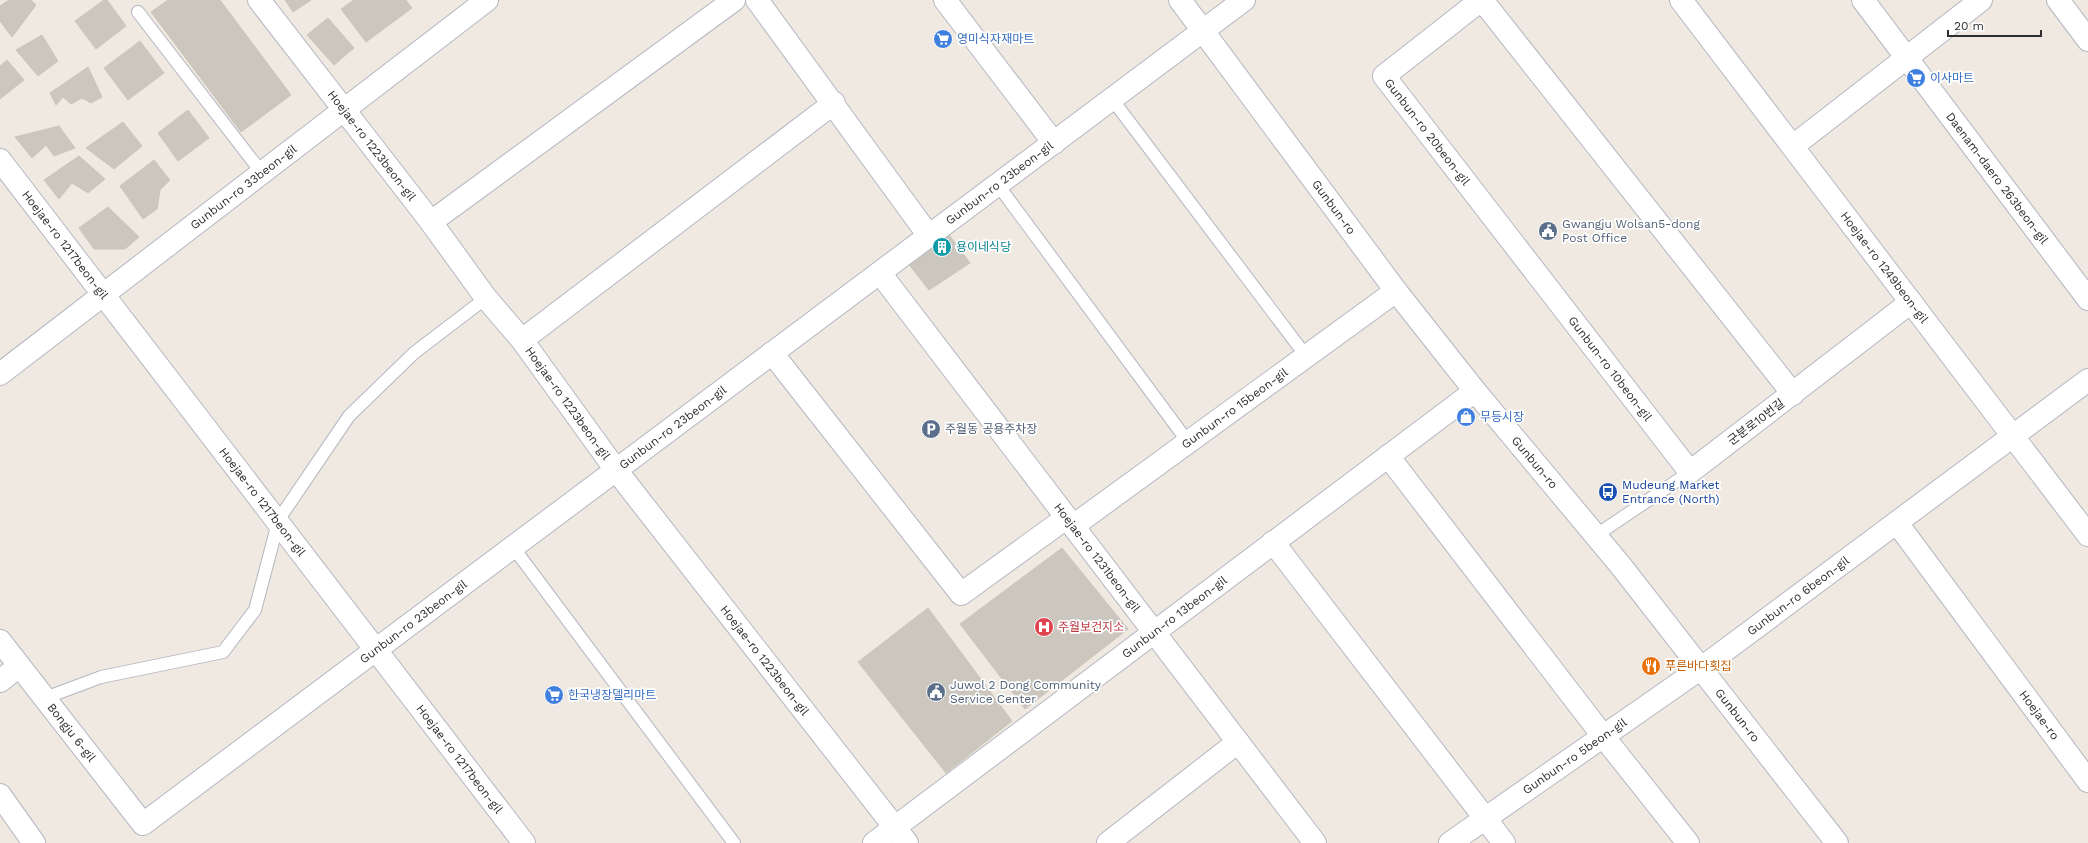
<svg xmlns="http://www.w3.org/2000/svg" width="2088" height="843" viewBox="0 0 2088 843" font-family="'Work Sans','Noto Sans KR',sans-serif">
	<rect width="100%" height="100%" fill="#efe9e1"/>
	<path fill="#cbc7bf" stroke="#cbc5ba" d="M9,0H31L36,5L12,37L0,21V6Z
		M104,0H107L126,26L96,49L75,21Z
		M168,0H220L291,95L241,132L151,12Z
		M285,0H311L293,12Z
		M354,0H406L412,8L366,42L341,9Z
		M328,18L354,48L334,65L307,35Z
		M42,35L58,61L38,76L16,50Z
		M140,41L164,73L128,100L104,68Z
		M7,60L24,80L0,99V66Z
		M88,67L102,97L91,103L82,98L71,104L63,97L56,105L50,93Z
		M188,110L209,138L178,161L158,133Z
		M123,122L142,146L114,169L86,148Z
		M59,126L75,148L54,156L46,145L32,158L15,137Z
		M79,156L105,179L88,193L72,183L59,199L44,180Z
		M154,160L170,180L160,190L157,209L143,219L120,186Z
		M108,207L139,237L125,249H94L79,228Z
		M947,232L970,263L929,290L907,262Z
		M1062,548L1128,629L1025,709L960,624Z
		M928,608L1012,721L946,773L858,662Z"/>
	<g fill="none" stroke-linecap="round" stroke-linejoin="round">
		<g stroke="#b4b7c1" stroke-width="14">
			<path id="lane" d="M138,12L262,173
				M1112,99L1306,356
				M998,185L1188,442
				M1595,536L1690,472
				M513,547L734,843
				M45,698L101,677L223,652L255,610L279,519L349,416L414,353L486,298"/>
		</g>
		<g stroke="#b4b7c1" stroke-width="24">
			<g id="street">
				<path id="s1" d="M259,0L431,222L486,298L522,340L616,470L907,843"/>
				<path d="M757,0L929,236"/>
				<path d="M945,0L1054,143"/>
				<path id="s2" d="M1481,0L1384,76L1690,472L1911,302"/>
				<path d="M1482,0L1793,394"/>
				<path id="s3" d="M1681,0L2088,535"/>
				<path id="s4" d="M1863,0L2088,299"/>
				<path d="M2058,0L2088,40"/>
				<path d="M1793,146L1981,0"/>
				<path id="s5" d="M0,160L524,843"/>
				<path d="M431,222L734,0"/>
				<path id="s6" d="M880,273L1315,843"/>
				<path d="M522,340L834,103"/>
				<path d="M772,353L961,594L1066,518"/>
				<path id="s7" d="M0,374L487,0"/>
				<path d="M1388,456L1603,736L1688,843"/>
				<path id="s8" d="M1897,523L2088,781"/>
				<path id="s9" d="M1073,526L1396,291"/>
				<path d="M1273,542L1504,843"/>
				<path id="s10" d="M0,641L143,824L1244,0"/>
				<path d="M0,681L19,666"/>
				<path d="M0,795L34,843"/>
				<path id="s11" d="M874,843L1475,391"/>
				<path d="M1108,843L1238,742"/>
				<path id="s12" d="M1450,843L1700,669L2088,380"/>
			</g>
		</g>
		<g stroke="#b4b7c1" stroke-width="24">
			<g id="secondary">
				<path id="s13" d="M1180,0L1396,291L1475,391L1621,566L1837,843"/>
			</g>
		</g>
		<use href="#lane" stroke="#fff" stroke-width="12"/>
		<use href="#street" stroke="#fff" stroke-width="22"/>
		<use href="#secondary" stroke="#fff" stroke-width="22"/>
	</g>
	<defs>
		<g id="supermarket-disc" transform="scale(1)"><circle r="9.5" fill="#3f7fe0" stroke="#fff"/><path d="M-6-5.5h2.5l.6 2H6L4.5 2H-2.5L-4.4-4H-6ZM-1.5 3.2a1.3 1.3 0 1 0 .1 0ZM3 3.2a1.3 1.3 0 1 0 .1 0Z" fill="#fff"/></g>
		<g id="civic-disc" transform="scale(1)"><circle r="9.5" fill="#5c6f8a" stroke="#fff"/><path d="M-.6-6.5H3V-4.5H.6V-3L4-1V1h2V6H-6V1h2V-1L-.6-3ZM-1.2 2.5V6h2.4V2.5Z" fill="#fff"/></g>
		<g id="building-disc" transform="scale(1)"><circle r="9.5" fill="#0f9aa8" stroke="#fff"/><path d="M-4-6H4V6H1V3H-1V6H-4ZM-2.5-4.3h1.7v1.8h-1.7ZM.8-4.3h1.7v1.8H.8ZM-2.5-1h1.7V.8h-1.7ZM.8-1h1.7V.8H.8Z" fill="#fff"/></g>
		<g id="shop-disc" transform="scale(1)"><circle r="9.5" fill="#3f7fe0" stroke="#fff"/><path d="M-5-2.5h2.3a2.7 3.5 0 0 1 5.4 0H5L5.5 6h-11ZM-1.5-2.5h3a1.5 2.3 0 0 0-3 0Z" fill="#fff"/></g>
		<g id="parking-disc" transform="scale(1)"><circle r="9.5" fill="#5c6f8a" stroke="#fff"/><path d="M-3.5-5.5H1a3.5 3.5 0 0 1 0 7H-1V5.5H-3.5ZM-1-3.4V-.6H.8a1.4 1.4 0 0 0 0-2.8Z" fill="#fff"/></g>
		<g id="bus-disc" transform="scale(1)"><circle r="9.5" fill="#1a4fb4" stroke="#fff"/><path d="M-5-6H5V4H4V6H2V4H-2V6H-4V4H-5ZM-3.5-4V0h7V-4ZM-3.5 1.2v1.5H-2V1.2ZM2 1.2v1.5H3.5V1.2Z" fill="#fff"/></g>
		<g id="hospital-disc" transform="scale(1)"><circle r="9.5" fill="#e0444e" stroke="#fff"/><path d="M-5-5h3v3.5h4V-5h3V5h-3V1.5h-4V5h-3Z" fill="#fff"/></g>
		<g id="restaurant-disc" transform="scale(1)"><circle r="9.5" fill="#e8710a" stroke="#fff"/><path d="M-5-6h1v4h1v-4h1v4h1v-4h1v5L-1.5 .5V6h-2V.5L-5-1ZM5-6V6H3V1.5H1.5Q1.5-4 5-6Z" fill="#fff"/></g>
	</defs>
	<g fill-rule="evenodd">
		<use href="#supermarket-disc" x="943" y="39"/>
		<use href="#supermarket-disc" x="1916" y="78"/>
		<use href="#civic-disc" x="1548" y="231"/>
		<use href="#building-disc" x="942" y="247"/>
		<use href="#shop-disc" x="1466" y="417"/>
		<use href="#parking-disc" x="931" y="429"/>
		<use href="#bus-disc" x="1608" y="492"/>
		<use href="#hospital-disc" x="1044" y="627"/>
		<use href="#restaurant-disc" x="1651" y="666"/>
		<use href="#civic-disc" x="936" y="692"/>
		<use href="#supermarket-disc" x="554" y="695"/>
	</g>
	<g text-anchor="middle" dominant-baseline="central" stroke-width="3.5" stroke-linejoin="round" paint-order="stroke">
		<g font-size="12" fill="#366cbe" stroke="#fff" text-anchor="start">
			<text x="957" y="39">영미식자재마트</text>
			<text x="1930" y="78">이사마트</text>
			<text x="1480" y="417">무등시장</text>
			<text x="568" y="695">한국냉장델리마트</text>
		</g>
		<g font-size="12" fill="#2e2e2e" stroke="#fff">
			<text stroke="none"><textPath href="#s2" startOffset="194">Gunbun-ro 20beon-gil</textPath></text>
			<text stroke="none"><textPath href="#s1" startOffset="184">Hoejae-ro 1223beon-gil</textPath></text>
			<text stroke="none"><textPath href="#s4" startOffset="223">Daenam-daero 263beon-gil</textPath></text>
			<text stroke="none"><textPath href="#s10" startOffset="1302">Gunbun-ro 23beon-gil</textPath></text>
			<text stroke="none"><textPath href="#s7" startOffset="307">Gunbun-ro 33beon-gil</textPath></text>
			<text stroke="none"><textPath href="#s13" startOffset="258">Gunbun-ro</textPath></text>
			<text stroke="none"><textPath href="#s5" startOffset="107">Hoejae-ro 1217beon-gil</textPath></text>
			<text stroke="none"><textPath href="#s3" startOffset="336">Hoejae-ro 1249beon-gil</textPath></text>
			<text stroke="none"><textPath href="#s2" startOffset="493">Gunbun-ro 10beon-gil</textPath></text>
			<text stroke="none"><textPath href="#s1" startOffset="508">Hoejae-ro 1223beon-gil</textPath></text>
			<text stroke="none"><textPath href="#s9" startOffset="200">Gunbun-ro 15beon-gil</textPath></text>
			<text transform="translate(1756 422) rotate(-37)">군분로10번길</text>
			<text stroke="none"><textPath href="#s10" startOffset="894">Gunbun-ro 23beon-gil</textPath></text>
			<text stroke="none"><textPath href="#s13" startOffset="583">Gunbun-ro</textPath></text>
			<text stroke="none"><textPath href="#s5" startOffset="431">Hoejae-ro 1217beon-gil</textPath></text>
			<text stroke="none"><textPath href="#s6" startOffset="358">Hoejae-ro 1231beon-gil</textPath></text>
			<text stroke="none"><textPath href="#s12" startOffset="427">Gunbun-ro 6beon-gil</textPath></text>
			<text stroke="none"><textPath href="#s11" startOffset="376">Gunbun-ro 13beon-gil</textPath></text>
			<text stroke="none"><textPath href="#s10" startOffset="570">Gunbun-ro 23beon-gil</textPath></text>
			<text stroke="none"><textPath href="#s1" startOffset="832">Hoejae-ro 1223beon-gil</textPath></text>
			<text stroke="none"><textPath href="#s13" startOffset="907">Gunbun-ro</textPath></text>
			<text stroke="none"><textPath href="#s8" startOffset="239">Hoejae-ro</textPath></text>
			<text stroke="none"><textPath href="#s10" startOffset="116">Bongju 6-gil</textPath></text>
			<text stroke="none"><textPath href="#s12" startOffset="152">Gunbun-ro 5beon-gil</textPath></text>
			<text stroke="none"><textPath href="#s5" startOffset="755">Hoejae-ro 1217beon-gil</textPath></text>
		</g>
		<g font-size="12" fill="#4e5e75" stroke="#fff" text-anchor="start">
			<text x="1562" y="224">Gwangju Wolsan5-dong<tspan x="1562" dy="14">Post Office</tspan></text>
			<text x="945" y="429">주월동 공용주차장</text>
			<text x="950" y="685">Juwol 2 Dong Community<tspan x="950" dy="14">Service Center</tspan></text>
		</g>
		<g font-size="12" fill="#0d838f" stroke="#fff" text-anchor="start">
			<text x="956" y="247">용이네식당</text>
		</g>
		<g font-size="12" fill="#164399" stroke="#fff" text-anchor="start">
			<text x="1622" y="485">Mudeung Market<tspan x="1622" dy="14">Entrance (North)</tspan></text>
		</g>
		<g font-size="12" fill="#be3a42" stroke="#fff" text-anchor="start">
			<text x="1058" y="627">주월보건지소</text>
		</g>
		<g font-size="12" fill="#c56008" stroke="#fff" text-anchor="start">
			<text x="1665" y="666">푸른바다횟집</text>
		</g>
	</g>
	<path d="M1948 30v6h93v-6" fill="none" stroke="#2e2e2e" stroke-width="2"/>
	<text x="1954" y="30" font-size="12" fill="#2e2e2e" stroke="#ffffff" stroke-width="3" paint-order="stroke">20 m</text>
</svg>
